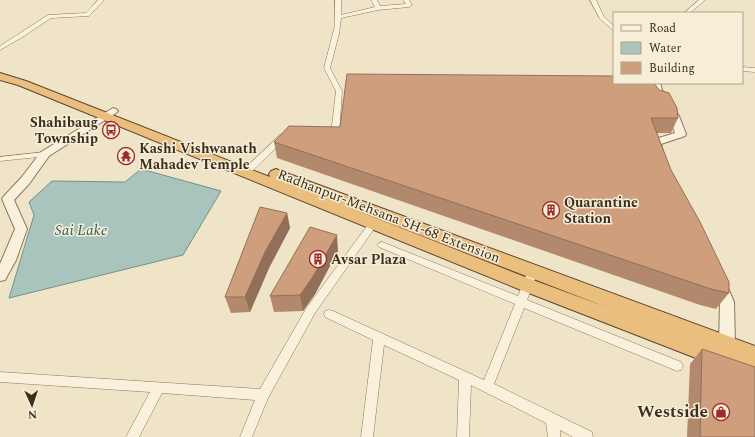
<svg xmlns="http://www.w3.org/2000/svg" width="755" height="437" viewBox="0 0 755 437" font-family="Spectral,serif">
	<rect width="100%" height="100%" fill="#f0e4c8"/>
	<path fill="#a9c4bc" stroke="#6f938a" d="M141,169L221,191L183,255L9,298L34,215L29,202L52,181L125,182Z"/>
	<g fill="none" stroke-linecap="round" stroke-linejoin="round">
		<g stroke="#8d765c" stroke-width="1">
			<path id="minor" d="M98,0H104L89,16L51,18L21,38L0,50V46L48,15L86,13Z
				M335,0H341V15L375,7L371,0H377L380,6L406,4L403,0H409L412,5L409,7L378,10L341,18L339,34L330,68L342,91L339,135L332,138L328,136L331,134L336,91L324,68L335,25Z
				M590,0H596L604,17L614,26V31L600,19Z
				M699,0H705L690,13H684Z
				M742,67L755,68V72L742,71Z
				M280,135H283L287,137L248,175H242L241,173L242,171Z
				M45,152L49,154L48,156L0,161V157Z
				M373,221L376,222L378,224L376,226L315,313L268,398L252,437H240L255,400L162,393L139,437H126L150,392L0,382V372L260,389L307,307L370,222Z
				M382,242L518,296L529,268H537L538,271L527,300L681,362L683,366L681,370L677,371L524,308L494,384L592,432L593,437H573L560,430V437H548L546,423L471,385L469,437H457L459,380L384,345L373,437H361L373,340L325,317L324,314L325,311L329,310L333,311L484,380L515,304L379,247L377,245L379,243Z"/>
		</g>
		<g stroke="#8d765c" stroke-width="2">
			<path id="tertiary" d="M652,83H660L662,90L679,116L686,134L685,136L661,144L663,152L658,155L653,152L651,142L652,140L675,133L669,116L654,90Z
				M113,108L116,109L118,111L116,113L49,156L29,184L14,200L27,229L16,260L5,280L0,281V264L15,229L2,199L4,196L21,178L41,152Z
				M719,278L724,279L734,302L735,344L732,349L727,351L722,349L719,344L720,302L712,283L714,279Z"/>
		</g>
		<g stroke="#5b4430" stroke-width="2">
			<path id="trunk" d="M0,73L26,81L270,177L269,174L271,171L276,169L281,171L755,346V381L521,290L18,85L0,80ZM345,206L606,307L533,280Z"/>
		</g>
		<use href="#minor" fill="#faf1dc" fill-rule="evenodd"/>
		<use href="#tertiary" fill="#faf1dc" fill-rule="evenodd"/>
		<use href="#trunk" fill="#eabe7c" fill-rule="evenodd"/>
	</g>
	<path fill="#b2896c" d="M614,76L678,118L671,133H657L671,170L729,293L716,309L700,305L277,158L274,142L340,127Z
		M287,213L290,228L269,268L250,312L231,313L225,297Z
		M338,251L315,294L303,311L274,312L270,296Z
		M702,349L755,437H687L690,364Z"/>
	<path fill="#916f58" d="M287,213L290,228L269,268L250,312L245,297L265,252Z
		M337,235L338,251L315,294L303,311L300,295Z"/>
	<path fill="#cf9f7d" stroke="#916f58" d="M347,74L614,76V83H654L659,90L669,93L677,108L678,118H651L671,170L700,222L729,282V293L711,289L274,142L289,126L340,127Z
		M260,207L287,213L265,252L245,297H225Z
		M310,227L337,235L312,278L300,295L270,296Z
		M702,349L755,367V437H700Z"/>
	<defs>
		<g id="bus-ring" transform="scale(0.9)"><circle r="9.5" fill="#f7eed8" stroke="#9e2a2b" stroke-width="1.5"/><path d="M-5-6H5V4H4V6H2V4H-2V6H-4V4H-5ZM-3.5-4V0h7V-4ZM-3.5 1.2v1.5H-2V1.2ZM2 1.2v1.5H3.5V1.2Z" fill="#9e2a2b"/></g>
		<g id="temple-ring" transform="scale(0.9)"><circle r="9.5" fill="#f7eed8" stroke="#9e2a2b" stroke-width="1.5"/><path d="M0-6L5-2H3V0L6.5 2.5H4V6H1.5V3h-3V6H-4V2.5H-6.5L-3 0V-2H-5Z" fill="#9e2a2b"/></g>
		<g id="building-ring" transform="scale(0.9)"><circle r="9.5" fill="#f7eed8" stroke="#9e2a2b" stroke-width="1.5"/><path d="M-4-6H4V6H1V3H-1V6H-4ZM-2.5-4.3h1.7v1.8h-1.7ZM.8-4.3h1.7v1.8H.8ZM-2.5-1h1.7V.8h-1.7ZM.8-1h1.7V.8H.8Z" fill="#9e2a2b"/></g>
		<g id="shop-ring" transform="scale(0.9)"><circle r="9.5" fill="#f7eed8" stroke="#9e2a2b" stroke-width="1.5"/><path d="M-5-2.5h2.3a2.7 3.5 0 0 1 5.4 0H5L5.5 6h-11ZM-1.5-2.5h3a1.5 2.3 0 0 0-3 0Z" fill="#9e2a2b"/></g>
	</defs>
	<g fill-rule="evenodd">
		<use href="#bus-ring" x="111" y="130"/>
		<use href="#temple-ring" x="126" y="156"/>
		<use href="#building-ring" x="551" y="210"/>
		<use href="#building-ring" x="318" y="259"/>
		<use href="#shop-ring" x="721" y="412"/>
	</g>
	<g text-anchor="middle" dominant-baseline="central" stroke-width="3" stroke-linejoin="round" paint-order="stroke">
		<g font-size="14" font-weight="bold" fill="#3d2e20" stroke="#f7eed8" text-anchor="start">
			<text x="98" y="122" text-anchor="end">Shahibaug<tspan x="98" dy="16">Township</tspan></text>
			<text x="139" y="148">Kashi Vishwanath<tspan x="139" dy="16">Mahadev Temple</tspan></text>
			<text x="564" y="202">Quarantine<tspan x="564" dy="16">Station</tspan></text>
			<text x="331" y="259">Avsar Plaza</text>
		</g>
		<g font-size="14" fill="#3d2e20" stroke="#f7eed8">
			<text transform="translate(389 216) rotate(21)">Radhanpur-Mehsana SH-68 Extension</text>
		</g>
		<g font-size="15" font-style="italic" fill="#2f5d5a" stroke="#f7eed8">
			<text x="81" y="230">Sai Lake</text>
		</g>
		<g font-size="17" font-weight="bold" fill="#3d2e20" stroke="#f7eed8" text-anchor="end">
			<text x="708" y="412">Westside</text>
		</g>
	</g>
	<rect x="613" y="12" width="130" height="72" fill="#f7eed8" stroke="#ada18e"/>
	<rect x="621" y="25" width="20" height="6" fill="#faf1dc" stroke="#ada18e"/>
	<text x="649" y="32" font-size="12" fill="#3d2e20">Road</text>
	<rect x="621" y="42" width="20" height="12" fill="#a9c4bc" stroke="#ada18e"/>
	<text x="649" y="52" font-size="12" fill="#3d2e20">Water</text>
	<rect x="621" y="62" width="20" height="12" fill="#cf9f7d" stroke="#ada18e"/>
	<text x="649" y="72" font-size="12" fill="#3d2e20">Building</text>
	<g transform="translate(32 405) rotate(177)" stroke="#f7eed8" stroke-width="3" paint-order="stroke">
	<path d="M0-3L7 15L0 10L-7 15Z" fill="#3d2e20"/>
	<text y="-6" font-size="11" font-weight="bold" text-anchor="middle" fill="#3d2e20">N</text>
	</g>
</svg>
